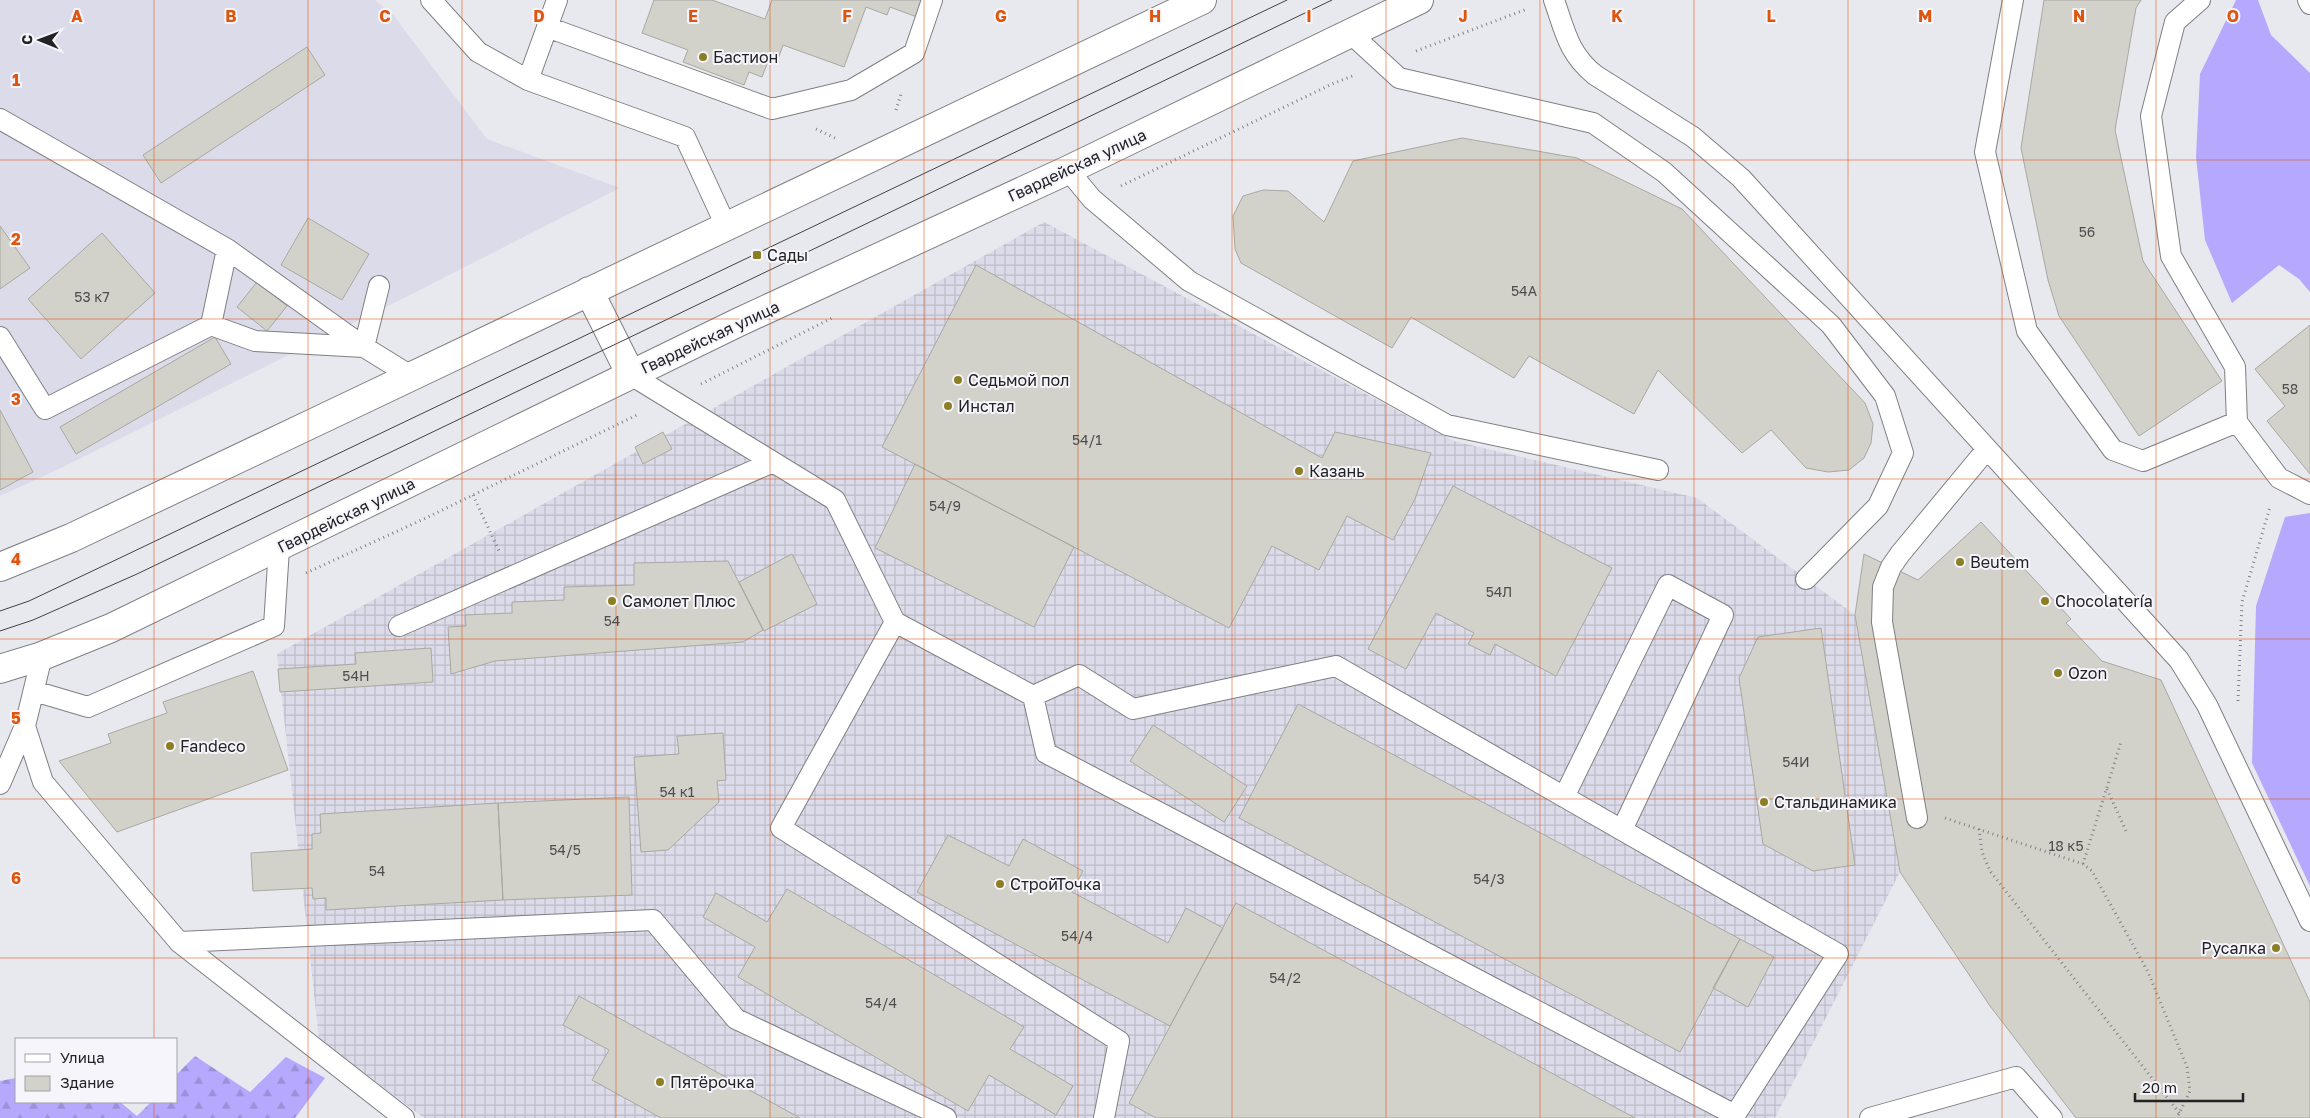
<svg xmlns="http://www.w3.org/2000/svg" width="2310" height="1118" viewBox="0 0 2310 1118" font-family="'Golos Text',sans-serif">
	<defs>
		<pattern id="industrial-grid" width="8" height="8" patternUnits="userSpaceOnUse" patternTransform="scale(1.25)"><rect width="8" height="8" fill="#dcdbe9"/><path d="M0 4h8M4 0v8" fill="none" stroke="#bcbcc8"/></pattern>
		<pattern id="forest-firs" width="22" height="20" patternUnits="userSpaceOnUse" patternTransform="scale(1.25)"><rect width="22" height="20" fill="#b5a8fd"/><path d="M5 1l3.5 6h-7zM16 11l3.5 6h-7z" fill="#9b90d9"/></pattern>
	</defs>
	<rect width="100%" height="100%" fill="#e8e8ef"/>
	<path fill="#dcdbe9" d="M0,0H375L394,16L487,139L620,188L408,296L59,469L0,496Z"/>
	<path fill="url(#industrial-grid)" d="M1044,222L1454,441L1697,498L1855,615L1900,872L1775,1118H424L319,1039L277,654Z"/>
	<path fill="#b5a8fd" d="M2236,0H2258L2271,35L2310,73V292L2299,279L2279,265L2232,303L2205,240L2196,157L2200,74Z
		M2310,513V886L2252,763L2256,606L2285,517Z"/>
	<path fill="url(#forest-firs)" d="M195,1056L250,1092L286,1057L325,1078L295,1118H0V1081L16,1078V1102H120L137,1116L151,1102H176V1075Z"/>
	<path fill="#d2d1ca" stroke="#a9a8a1" d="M654,0H712L765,19L772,0H923L917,17L890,7L887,15L866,7L844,67L783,45L777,62L769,59L762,77L749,72L744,85L683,62L688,50L642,33Z
		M2044,0H2141L2136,8L2115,130L2143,261L2222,381L2139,436L2059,316L2048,280L2021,148Z
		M307,47L325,75L161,183L143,155Z
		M1462,138L1577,158L1682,209L1865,403L1873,424L1871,443L1864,458L1849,470L1828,472L1806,468L1771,430L1742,453L1658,370L1634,414L1529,356L1514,378L1411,317L1392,348L1241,263L1235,249L1233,216L1243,196L1263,190L1288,191L1324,222L1353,161Z
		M308,218L369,254L342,300L281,265Z
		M0,226L30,268L0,289Z
		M102,233L155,293L81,359L28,299Z
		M976,265L1322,458L1335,432L1431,453L1415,499L1393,540L1347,516L1319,570L1272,546L1229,628L882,447Z
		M257,282L287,306L267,331L237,307Z
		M2310,325V474L2267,421L2285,406L2255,369Z
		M215,337L231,364L76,454L60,427Z
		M0,410L33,472L0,490Z
		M663,432L672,449L643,464L635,447Z
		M915,464L1074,547L1034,627L875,548Z
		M1453,486L1612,568L1556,676L1495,644L1490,655L1468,644L1474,633L1436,613L1406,669L1368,649Z
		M1981,522L2071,619L2066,623L2102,661L2161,680L2310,1002V1118H2076L1990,1006L1900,872L1855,615L1864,554L1918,580Z
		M792,554L817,604L764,631L739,582Z
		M728,561L763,630L743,642L495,661L451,674L448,627L466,626L465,615L512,613V602L564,600V587L634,585V563Z
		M1821,628L1855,865L1813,871L1763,844L1739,678L1758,637Z
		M431,648L433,682L280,692L278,669L356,664L355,653Z
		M253,671L288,770L117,832L59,761L111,743L108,734L167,713L163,702Z
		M1298,704L1740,939L1680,1052L1239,818Z
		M1153,725L1247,786L1224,822L1130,761Z
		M723,733L726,780L717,781L719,802L668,850L641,852L634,757L679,754L677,736Z
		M629,797L632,895L503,900L498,803Z
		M498,803L503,900L326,910V898L313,899L312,888L253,891L251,853L312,849V834L321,833L320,814Z
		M948,835L1009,866L1023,839L1083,871L1072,892L1168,943L1186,908L1223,928L1170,1026L917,892Z
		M787,889L1024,1027L1010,1049L1073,1086L1056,1115L989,1075L968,1111L738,977L755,947L703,917L716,893L767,922Z
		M1236,903L1635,1118H1156L1129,1103Z
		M1740,939L1774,957L1748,1007L1713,988Z
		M579,996L800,1118H661L592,1080L609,1050L563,1025Z"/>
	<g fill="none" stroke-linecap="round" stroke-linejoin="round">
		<g stroke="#7f7f85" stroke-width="22">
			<path id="lane" d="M431,0L478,52L528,80
				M557,0L528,80L685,137L726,226
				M1554,0C1565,31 1568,53 1595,75L1693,137L1741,178L2179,660L2207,705L2310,921
				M2013,0L1985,152L2027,331L2113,450L2143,461L2237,422
				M2200,0L2175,22L2151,116L2171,256L2235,367L2237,422L2279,478L2310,494
				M2308,0L2310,4
				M547,27L772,109L851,90L914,53L932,0
				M1350,33L1399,78L1593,123L1664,172L1831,325L1885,396L1903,453L1878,506L1806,579
				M0,119L227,249L211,325L45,409L0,337
				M1068,170L1092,199L1189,281L1447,425L1658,470
				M227,249L364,347L411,376
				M211,325L255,341L364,347L379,286
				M631,375L835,500L895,622L781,828L1119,1041L1104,1118
				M895,622L1033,696L1079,675L1133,709L1336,666L1838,954L1735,1115L1046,753L1033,696
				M399,626L773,462
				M34,691L88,707L274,626L279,548
				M25,726L43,782L179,942L404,1118
				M0,784L25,726L42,656
				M1564,797L1668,585L1723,615L1622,830
				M1917,818L1882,622L1883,587L1891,567L1900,554L1987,449
				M179,942L653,920L736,1019L946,1118
				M1870,1118L2016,1077L2052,1118"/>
		</g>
		<g stroke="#7f7f85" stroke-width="30">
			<path id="secondary" d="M589,291L631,375
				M0,567L71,538L326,417L1202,0
				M0,669L42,656L111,628L739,322L1068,170L1419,0"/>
		</g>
		<path stroke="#838388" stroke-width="3" stroke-dasharray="1 4" stroke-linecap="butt" d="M1416,51L1527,9
			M896,110L901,94
			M816,129L835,138
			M1121,186L1332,84L1355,75
			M701,384L834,317
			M473,495L499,551
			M306,573L428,517L639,414
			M2238,701L2242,602L2270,507
			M2107,789L2126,831
			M1945,818L2083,864L2092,871L2148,972L2187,1067L2190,1091L2177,1118
			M1979,829L1982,852L1990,871L2180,1114
			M2083,864L2121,742"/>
		<use href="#lane" stroke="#fff" stroke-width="20"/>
		<use href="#secondary" stroke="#fff" stroke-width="28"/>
		<path stroke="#424245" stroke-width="1" d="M0,611L29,601L124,556L1287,0
			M0,631L33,620L137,574L1332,0"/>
	</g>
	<path fill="none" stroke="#de560d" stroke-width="1" stroke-opacity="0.55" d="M154,0V1039M308,0V1118M462,0V1118M616,0V1118M770,0V1118M924,0V1118M1078,0V1118M1232,0V1118M1386,0V1118M1540,0V1118M1694,0V1118M1848,0V1118M2002,0V1118M2156,0V1118M0,160H2310M0,319H2310M0,479H2310M0,639H2310M0,799H2310M0,958H2310M154,1102V1118"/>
	<g fill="#8b7e24" stroke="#f6f5fc" stroke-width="2">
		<circle cx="703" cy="57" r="5"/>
		<rect x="752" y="250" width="10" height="10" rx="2.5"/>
		<circle cx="958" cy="380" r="5"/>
		<circle cx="948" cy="406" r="5"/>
		<circle cx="1299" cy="471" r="5"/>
		<circle cx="1960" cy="562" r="5"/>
		<circle cx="612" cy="601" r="5"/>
		<circle cx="2045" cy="601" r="5"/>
		<circle cx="2058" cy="673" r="5"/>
		<circle cx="170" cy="746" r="5"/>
		<circle cx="1764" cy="802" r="5"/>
		<circle cx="1000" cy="884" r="5"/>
		<circle cx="2276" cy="948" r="5"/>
		<circle cx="660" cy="1082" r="5"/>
	</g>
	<g text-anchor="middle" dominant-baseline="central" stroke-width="4" stroke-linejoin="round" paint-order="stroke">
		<g font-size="14" fill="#4f4e4e">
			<text x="2087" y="231">56</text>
			<text x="1524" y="290">54А</text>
			<text x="92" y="296">53 к7</text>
			<text x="2290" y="388">58</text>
			<text x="1087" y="439">54/1</text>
			<text x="945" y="505">54/9</text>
			<text x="1499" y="591">54Л</text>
			<text x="612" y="620">54</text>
			<text x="356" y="675">54Н</text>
			<text x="1796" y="761">54И</text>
			<text x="677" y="791">54 к1</text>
			<text x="2066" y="845">18 к5</text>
			<text x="565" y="849">54/5</text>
			<text x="377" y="870">54</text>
			<text x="1489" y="878">54/3</text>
			<text x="1077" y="935">54/4</text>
			<text x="1285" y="977">54/2</text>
			<text x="881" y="1002">54/4</text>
		</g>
		<g font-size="16" fill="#232325" stroke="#f6f5fc" text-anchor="start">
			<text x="713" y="57">Бастион</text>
			<text x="767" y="255">Сады</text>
			<text x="968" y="380">Седьмой пол</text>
			<text x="958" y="406">Инстал</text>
			<text x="1309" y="471">Казань</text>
			<text x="1970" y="562">Beutem</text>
			<text x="622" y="601">Самолет Плюс</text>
			<text x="2055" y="601">Chocolatería</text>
			<text x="2068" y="673">Ozon</text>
			<text x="180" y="746">Fandeco</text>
			<text x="1774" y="802">Стальдинамика</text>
			<text x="1010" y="884">СтройТочка</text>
			<text x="2266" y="948" text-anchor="end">Русалка</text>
			<text x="670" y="1082">Пятёрочка</text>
		</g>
		<g font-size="16" fill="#232325" stroke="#f6f5fc">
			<text transform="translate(1077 165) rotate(-25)">Гвардейская улица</text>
			<text transform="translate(710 337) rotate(-25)">Гвардейская улица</text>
			<text transform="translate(346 515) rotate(-26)">Гвардейская улица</text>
		</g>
	</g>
	<g font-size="16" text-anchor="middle" font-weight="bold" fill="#de560d" stroke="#f6f5fc" stroke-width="4" stroke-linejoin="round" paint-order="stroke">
		<text x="77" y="22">A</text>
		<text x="231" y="22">B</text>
		<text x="385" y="22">C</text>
		<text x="539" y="22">D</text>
		<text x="693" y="22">E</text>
		<text x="847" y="22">F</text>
		<text x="1001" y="22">G</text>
		<text x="1155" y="22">H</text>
		<text x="1309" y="22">I</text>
		<text x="1463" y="22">J</text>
		<text x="1617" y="22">K</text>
		<text x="1771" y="22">L</text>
		<text x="1925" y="22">M</text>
		<text x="2079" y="22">N</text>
		<text x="2233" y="22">O</text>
		<text x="16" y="86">1</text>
		<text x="16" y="245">2</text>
		<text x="16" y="405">3</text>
		<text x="16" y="565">4</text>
		<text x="16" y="724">5</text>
		<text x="16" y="884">6</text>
	</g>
	<rect x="15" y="1038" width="162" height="65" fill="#f6f5fc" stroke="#a2a1a6"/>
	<rect x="25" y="1054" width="25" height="8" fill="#ffffff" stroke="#a2a1a6"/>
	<text x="60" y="1063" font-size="15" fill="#232325">Улица</text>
	<rect x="25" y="1076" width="25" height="15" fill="#d2d1ca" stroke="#a2a1a6"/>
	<text x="60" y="1088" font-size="15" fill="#232325">Здание</text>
	<g transform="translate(40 40) rotate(271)" stroke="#f6f5fc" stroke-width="4" paint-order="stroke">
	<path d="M0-4L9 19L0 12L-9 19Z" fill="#232325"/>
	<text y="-8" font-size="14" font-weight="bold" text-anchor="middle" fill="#232325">С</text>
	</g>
	<path d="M2135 1093v8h108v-8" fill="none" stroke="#232325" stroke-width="2.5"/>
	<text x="2142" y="1093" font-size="15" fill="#232325" stroke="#f6f5fc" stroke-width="4" paint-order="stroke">20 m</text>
</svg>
